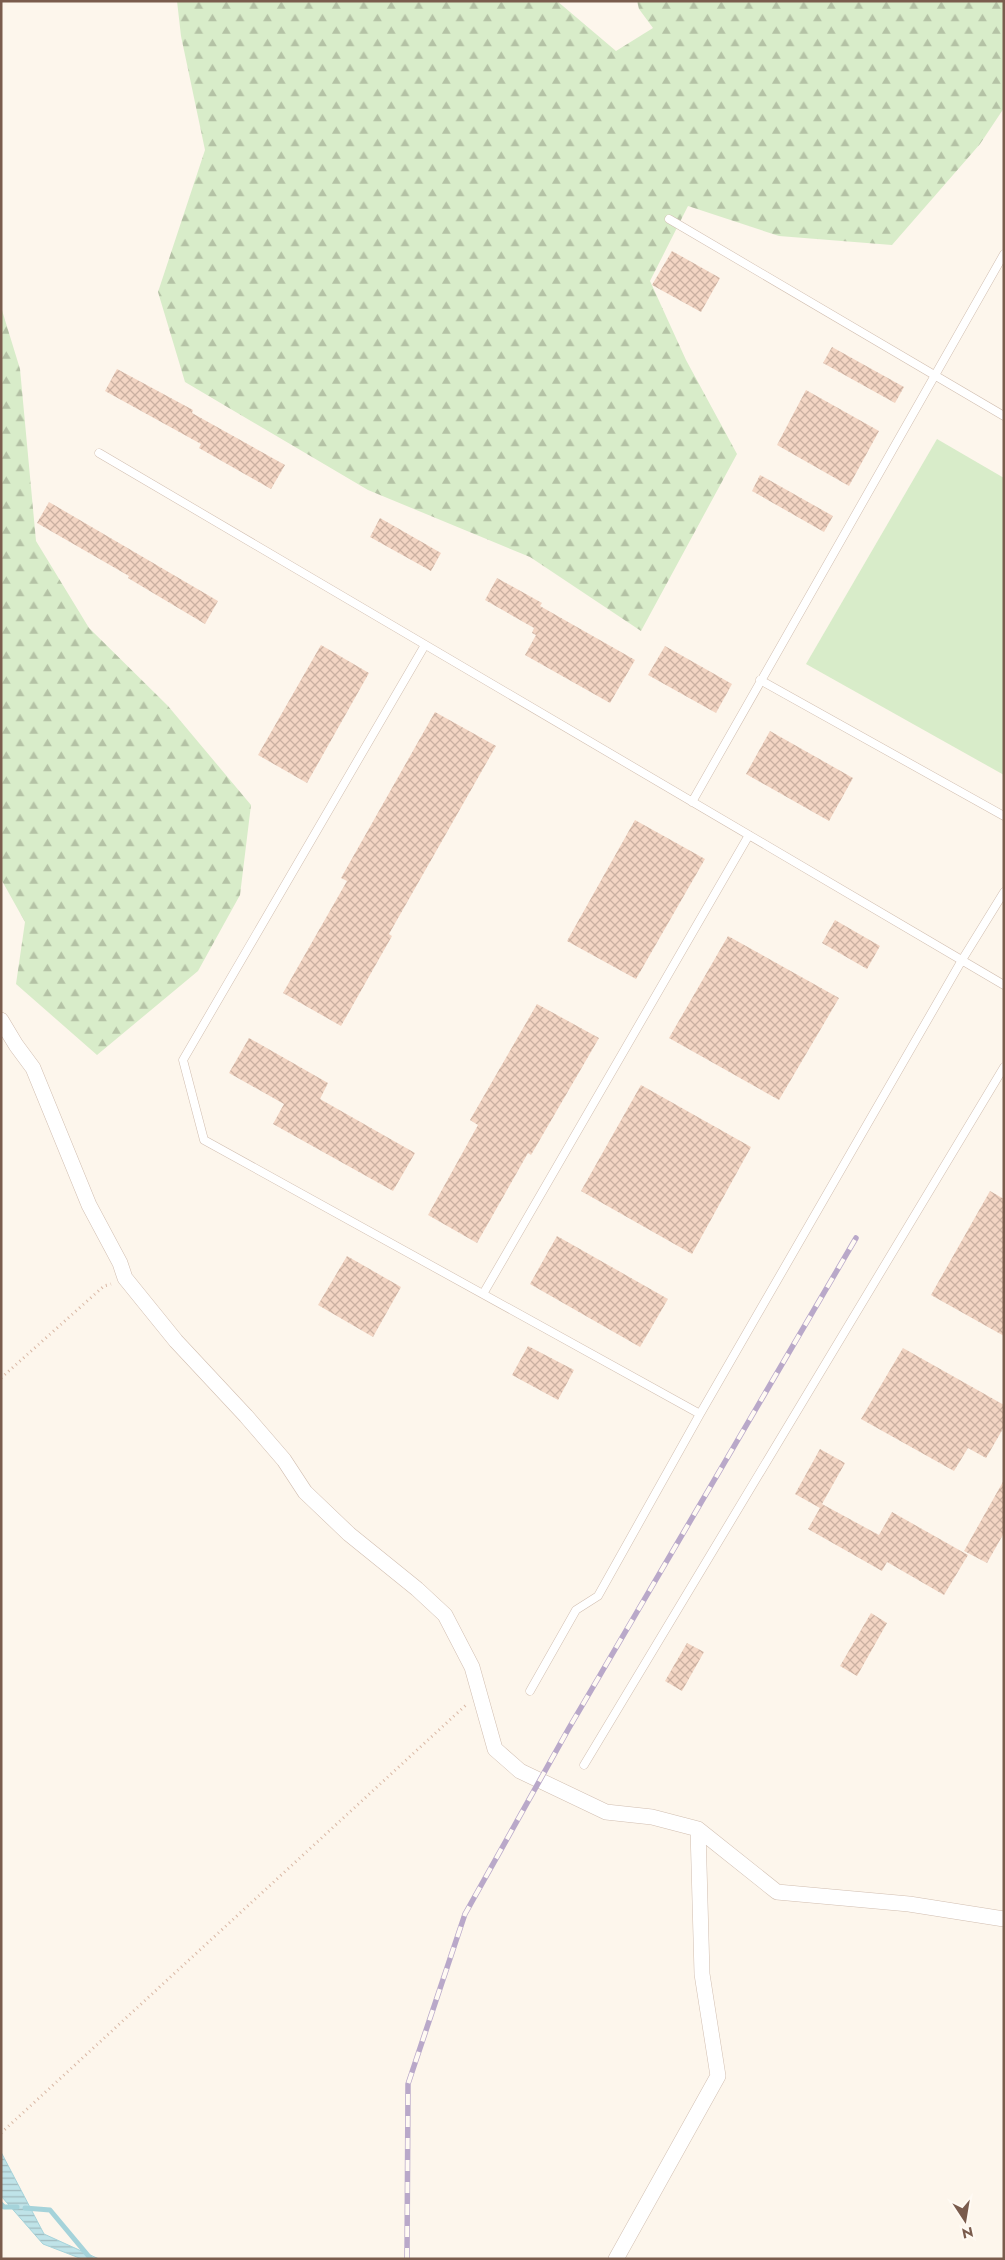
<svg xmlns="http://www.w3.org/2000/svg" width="1005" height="2260" viewBox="0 0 1005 2260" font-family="Jost,sans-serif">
	<defs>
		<pattern id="forest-firs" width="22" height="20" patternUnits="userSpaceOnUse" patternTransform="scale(1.25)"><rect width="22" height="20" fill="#d8ecc9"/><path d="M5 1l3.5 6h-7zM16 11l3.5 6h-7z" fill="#b4c2a5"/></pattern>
		<pattern id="water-rules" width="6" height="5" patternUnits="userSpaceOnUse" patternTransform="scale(1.25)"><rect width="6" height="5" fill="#bfe3e8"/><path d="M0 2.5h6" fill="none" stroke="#a0bbbe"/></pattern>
		<pattern id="building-cross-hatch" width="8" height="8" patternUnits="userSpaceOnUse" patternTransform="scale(1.25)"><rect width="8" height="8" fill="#f3d5c3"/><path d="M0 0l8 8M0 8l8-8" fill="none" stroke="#cab0a1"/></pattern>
	</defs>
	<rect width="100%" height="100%" fill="#fdf6ec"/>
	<path fill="url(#forest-firs)" d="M177,1H557L616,51L653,28L639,9L637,1H1004V108L980,144L892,245L779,236L688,206L650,281L686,360L737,454L641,631L530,557L368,490L185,382L158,292L205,150L181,36Z
		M1,307L20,369L36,541L89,628L168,706L251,805L240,895L198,971L97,1055L16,984L25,922L1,879Z"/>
	<path fill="#d8ecc9" d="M937,439L1004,478V775L806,664Z"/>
	<path fill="url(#water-rules)" stroke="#a5d3da" d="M1,2152L44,2234L99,2259H82L43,2244L1,2196Z"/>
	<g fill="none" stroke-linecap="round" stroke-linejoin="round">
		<path stroke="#a5d3da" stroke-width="5" d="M1,2204L4,2207H17
			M25,2208L50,2210L91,2259"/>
	</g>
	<path fill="url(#building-cross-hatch)" d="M672,251L720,278L701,312L652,285Z
		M832,347L904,387L895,403L823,363Z
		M117,369L193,410L192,413L285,465L271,489L199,448L201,444L105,391Z
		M806,390L879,431L849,486L777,445Z
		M760,475L833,516L824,532L752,491Z
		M49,502L218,601L205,624L128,578L129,576L37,523Z
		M380,518L441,553L431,571L370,537Z
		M497,578L542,603L540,606L635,660L610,703L525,655L536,635L532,633L534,628L485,600Z
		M321,645L369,673L307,783L258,755Z
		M665,646L732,684L716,713L648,675Z
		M435,712L496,746L389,934L392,936L341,1026L283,993L347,881L341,878Z
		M770,731L853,778L829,821L746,774Z
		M635,820L705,859L636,979L567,941Z
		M835,920L880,946L867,969L822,943Z
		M728,936L839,998L779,1100L669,1038Z
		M537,1004L599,1038L531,1155L528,1153L477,1243L428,1215L478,1125L470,1120Z
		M249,1038L328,1083L320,1099L415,1153L393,1191L273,1124L284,1104L229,1073Z
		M641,1085L751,1147L692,1254L581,1191Z
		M990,1191L1004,1199V1336L931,1295Z
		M557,1236L668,1299L640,1347L530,1284Z
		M347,1256L401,1287L373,1337L318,1305Z
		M528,1346L574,1370L558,1400L512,1375Z
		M903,1348L1004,1405V1427L986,1458L968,1448L954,1471L861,1419Z
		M820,1449L845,1463L822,1504L879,1535L892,1512L968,1555L944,1595L887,1562L882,1571L808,1529L820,1508L795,1494Z
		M1004,1480V1533L987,1563L964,1551Z
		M871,1613L887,1623L857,1676L840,1666Z
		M687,1643L704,1652L682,1691L665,1681Z"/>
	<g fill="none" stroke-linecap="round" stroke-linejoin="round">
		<g stroke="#d1beb0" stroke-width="9">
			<path id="lane" d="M669,219L1004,416
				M99,453L1004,985
				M425,645L183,1060L204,1140L700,1414
				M760,680L1004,816
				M692,802L1004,254
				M483,1294L749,835
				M530,1691L576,1610L598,1596L700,1414L962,960L1004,892
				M584,1765L1004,1067"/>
		</g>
		<g stroke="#d1beb0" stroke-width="16">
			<path id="street" d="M1,1020L16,1045L33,1068L89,1205L120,1263L125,1278L176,1341L246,1416L284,1460L305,1492L349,1534L417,1589L445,1615L472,1667L495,1749L520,1771L606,1812L652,1817L698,1829L777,1892L909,1904L1004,1919
				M616,2259L718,2076L702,1974L698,1829"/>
		</g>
		<path stroke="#d9b8a5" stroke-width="3" stroke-dasharray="1 4" stroke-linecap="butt" d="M1,1378L104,1286L111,1284
			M1,2133L466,1705"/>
		<use href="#lane" stroke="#fff" stroke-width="8"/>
		<use href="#street" stroke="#fff" stroke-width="15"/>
		<g stroke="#b9a8c9" stroke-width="5.5">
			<path id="rail" d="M407,2259L408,2084L465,1914L569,1728L856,1238"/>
		</g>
		<use href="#rail" stroke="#fffaf3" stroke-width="4" stroke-dasharray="11" stroke-linecap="butt"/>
	</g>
	<rect width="1005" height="2260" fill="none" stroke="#7a5c4d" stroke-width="5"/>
	<g transform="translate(965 2220) rotate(168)" stroke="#fffaf3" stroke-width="4" paint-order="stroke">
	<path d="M0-4L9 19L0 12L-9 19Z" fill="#7a5c4d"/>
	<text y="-8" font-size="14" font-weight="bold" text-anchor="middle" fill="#7a5c4d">N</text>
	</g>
</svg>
